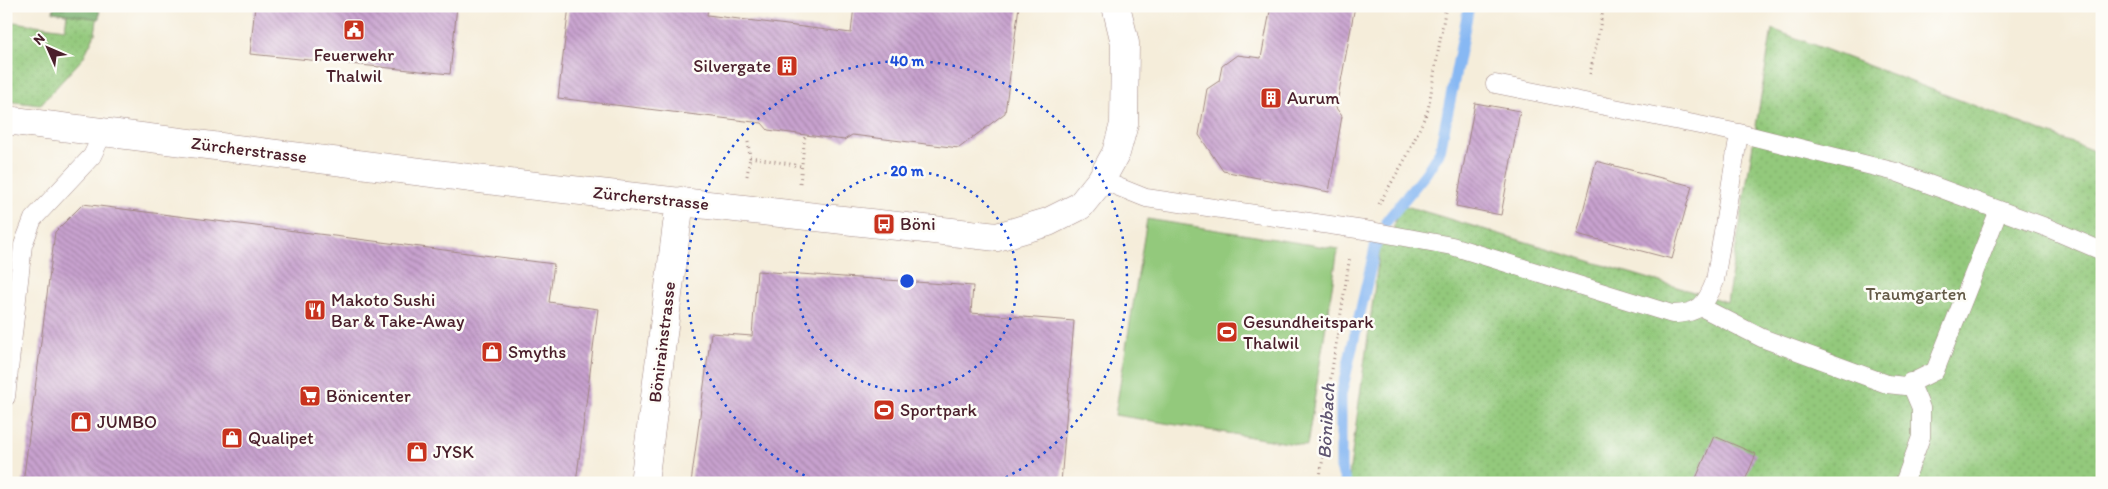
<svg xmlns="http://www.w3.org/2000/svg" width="2108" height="489" viewBox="0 0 2108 489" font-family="Itim,sans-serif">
	<defs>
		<pattern id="grass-dots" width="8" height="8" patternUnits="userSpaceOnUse" patternTransform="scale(1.25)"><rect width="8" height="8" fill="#93c97c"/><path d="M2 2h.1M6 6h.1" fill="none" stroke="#80ac6b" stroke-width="1.8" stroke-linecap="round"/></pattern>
		<pattern id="forest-firs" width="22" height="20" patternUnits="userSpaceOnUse" patternTransform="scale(1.25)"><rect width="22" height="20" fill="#76ad6c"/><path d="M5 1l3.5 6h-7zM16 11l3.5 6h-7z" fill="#638c59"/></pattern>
		<pattern id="building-back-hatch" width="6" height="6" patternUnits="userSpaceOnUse" patternTransform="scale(1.25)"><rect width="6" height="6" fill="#c8a2cf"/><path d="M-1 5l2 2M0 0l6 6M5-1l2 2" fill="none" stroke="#a483a8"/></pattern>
	</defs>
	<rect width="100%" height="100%" fill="#fdfcf7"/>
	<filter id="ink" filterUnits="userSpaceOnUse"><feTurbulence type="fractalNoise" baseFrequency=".02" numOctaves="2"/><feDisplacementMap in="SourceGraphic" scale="10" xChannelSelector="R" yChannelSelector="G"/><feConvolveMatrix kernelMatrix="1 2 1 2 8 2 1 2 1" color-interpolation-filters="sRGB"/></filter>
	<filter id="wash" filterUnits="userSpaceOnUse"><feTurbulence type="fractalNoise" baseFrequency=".0096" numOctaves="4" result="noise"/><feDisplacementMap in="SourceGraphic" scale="20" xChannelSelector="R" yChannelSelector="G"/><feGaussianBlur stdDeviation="1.12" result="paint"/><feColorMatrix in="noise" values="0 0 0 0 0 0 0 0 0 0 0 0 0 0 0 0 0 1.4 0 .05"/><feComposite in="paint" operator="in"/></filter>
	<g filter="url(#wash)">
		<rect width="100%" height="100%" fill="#f5edda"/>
		<path fill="url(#grass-dots)" stroke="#6e7454" d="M68,6H99L95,34L83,58L40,105L6,101V21L65,29Z
			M1772,29L2102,154V483H1348L1380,248L1392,235L1399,204L1727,302Z"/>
		<path fill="url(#forest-firs)" stroke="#60664c" d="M54,6H100L99,19L53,12Z"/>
		<path fill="#93c97c" stroke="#6e7454" d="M1147,219L1338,249L1307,446L1115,415Z"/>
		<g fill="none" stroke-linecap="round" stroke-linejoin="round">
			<path stroke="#87b8f3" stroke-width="11" d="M1386,222L1426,173L1440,151L1469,6
				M1346,483L1341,468V395L1376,244"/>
		</g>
		<g id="blocks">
			<path fill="url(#building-back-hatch)" d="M255,6H457L450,74L250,54Z
				M569,6H708L707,15L851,33L854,6H1019L1005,113L959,148L852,135L844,140L768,130L762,123L558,98Z
				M1271,6H1355L1336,108L1342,116L1329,192L1223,171L1199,135L1207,89L1219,81L1222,66L1237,55L1261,58Z
				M1475,103L1520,111L1501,215L1456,206Z
				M1596,161L1692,186L1672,259L1577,234Z
				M83,204L554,264L549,302L598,309L576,483H23L55,232Z
				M757,271L973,286L971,313L1074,321L1061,483H691L711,333L752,336Z
				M1714,436L1756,454L1744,483H1694Z"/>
		</g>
	</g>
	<g filter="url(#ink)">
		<use href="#blocks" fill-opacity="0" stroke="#a08682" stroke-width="1"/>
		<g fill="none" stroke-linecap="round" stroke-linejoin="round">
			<g stroke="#a08682" stroke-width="19">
				<path id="lane" d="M1495,84L1739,133L1896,172L2048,228L2102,251
					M1101,180L1146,198L1371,231L1452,246L1672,314C1699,314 1706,305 1715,281L1739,133
					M1701,307L1762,338L1887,384L1905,386L1935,371L1999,210
					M6,397L23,245L33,219L92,156L104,131
					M1904,483L1921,437V408L1910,382"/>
			</g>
			<g stroke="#a08682" stroke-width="29">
				<path id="street" d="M6,120L518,184L997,237L1048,222L1080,206L1101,180L1116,153L1124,124L1125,43L1116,6
					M644,483L680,201"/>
			</g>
			<path stroke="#a08682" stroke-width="3" stroke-dasharray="1 4" stroke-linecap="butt" d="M1590,74L1604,6
				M748,142L750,157L801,166
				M747,176L750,157
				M800,183L805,135
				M1379,204L1407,156L1428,110L1446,6
				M1319,483L1324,451L1325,414L1350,256"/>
			<use href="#lane" stroke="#fff" stroke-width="18"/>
			<use href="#street" stroke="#fff" stroke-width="28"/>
		</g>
	</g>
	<g fill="none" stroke="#1d4ed8" stroke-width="2.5" stroke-dasharray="2.5 5">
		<circle cx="907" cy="281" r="110"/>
		<path d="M818 482A220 220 0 1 1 996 482"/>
	</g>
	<defs>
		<g id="civic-square" transform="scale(1.125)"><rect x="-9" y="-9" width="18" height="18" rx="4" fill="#c8321e" stroke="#fdfcf7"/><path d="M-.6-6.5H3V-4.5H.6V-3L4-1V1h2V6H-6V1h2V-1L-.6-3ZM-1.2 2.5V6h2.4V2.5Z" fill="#fff"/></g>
		<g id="building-square" transform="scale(1.125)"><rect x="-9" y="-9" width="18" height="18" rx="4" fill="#c8321e" stroke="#fdfcf7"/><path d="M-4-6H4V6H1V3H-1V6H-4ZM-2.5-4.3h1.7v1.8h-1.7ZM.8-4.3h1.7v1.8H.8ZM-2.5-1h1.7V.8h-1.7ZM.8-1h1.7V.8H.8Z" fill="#fff"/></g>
		<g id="bus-square" transform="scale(1.125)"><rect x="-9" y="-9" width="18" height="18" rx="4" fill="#c8321e" stroke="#fdfcf7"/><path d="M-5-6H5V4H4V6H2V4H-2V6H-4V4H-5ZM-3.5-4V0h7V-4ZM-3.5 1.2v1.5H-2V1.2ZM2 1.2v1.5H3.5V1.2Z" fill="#fff"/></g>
		<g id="restaurant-square" transform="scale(1.125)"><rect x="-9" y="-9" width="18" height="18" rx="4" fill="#c8321e" stroke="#fdfcf7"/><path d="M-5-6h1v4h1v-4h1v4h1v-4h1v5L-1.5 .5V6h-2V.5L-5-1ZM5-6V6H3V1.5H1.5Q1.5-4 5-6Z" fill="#fff"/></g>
		<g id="stadium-square" transform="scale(1.125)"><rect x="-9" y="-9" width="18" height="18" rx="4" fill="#c8321e" stroke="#fdfcf7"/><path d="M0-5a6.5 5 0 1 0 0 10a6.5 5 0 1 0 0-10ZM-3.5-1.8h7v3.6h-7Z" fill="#fff"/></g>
		<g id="shop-square" transform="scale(1.125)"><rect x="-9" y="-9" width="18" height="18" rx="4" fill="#c8321e" stroke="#fdfcf7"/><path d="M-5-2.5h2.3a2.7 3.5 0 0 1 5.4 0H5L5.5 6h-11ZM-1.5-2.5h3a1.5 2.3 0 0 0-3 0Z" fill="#fff"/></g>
		<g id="supermarket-square" transform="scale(1.125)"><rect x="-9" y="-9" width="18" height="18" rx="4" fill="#c8321e" stroke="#fdfcf7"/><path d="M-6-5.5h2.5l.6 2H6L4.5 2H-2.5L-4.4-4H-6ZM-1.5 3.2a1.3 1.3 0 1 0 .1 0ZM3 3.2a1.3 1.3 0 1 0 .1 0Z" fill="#fff"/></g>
	</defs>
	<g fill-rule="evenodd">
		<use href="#civic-square" x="354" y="30"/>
		<use href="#building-square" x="787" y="66"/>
		<use href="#building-square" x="1271" y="98"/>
		<use href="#bus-square" x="884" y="224"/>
		<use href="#restaurant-square" x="315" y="310"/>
		<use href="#stadium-square" x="1227" y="332"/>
		<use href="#shop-square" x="492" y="352"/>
		<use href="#supermarket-square" x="310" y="396"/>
		<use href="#stadium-square" x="884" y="410"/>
		<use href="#shop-square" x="81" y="422"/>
		<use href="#shop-square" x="232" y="438"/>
		<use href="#shop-square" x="417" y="452"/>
	</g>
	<g text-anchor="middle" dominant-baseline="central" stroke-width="5" stroke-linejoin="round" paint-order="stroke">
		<g font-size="18" fill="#4a1f2b" stroke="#fdfcf7" text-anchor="start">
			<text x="354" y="55" text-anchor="middle">Feuerwehr<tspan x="354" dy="21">Thalwil</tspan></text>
			<text x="771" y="66" text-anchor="end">Silvergate</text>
			<text x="1287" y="98">Aurum</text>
			<text x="900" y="224">Böni</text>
			<text x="331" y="300">Makoto Sushi<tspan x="331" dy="21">Bar &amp; Take-Away</tspan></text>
			<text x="1243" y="322">Gesundheitspark<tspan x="1243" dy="21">Thalwil</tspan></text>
			<text x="508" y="352">Smyths</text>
			<text x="326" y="396">Bönicenter</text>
			<text x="900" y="410">Sportpark</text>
			<text x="97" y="422">JUMBO</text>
			<text x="248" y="438">Qualipet</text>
			<text x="433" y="452">JYSK</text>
		</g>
		<g font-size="18" fill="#4a1f2b" stroke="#fdfcf7">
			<text transform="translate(249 150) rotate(7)">Zürcherstrasse</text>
			<text transform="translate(651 198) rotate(6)">Zürcherstrasse</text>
			<text transform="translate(662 342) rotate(-83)">Bönirainstrasse</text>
		</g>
		<g font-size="18" fill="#645a47" stroke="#fdfcf7">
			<text x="1916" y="294">Traumgarten</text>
		</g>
		<g font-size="19" font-style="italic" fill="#5f5571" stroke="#fdfcf7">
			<text transform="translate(1326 421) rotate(-87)">Bönibach</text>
		</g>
	</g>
	<circle cx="907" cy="281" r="8" fill="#1d4ed8" stroke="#fdfcf7" stroke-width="2.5"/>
	<g font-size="15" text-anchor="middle" font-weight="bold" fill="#1d4ed8" stroke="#fdfcf7" stroke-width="5" stroke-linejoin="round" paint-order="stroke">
		<text x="907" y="66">40 m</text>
		<text x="907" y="176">20 m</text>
	</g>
	<rect width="2108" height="489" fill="none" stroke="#fdfcf7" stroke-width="25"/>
	<g transform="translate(48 48) rotate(315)" stroke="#fdfcf7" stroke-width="4" paint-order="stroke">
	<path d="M0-4L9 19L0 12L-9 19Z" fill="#4a1f2b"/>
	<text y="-8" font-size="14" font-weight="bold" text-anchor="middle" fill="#4a1f2b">N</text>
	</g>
</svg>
